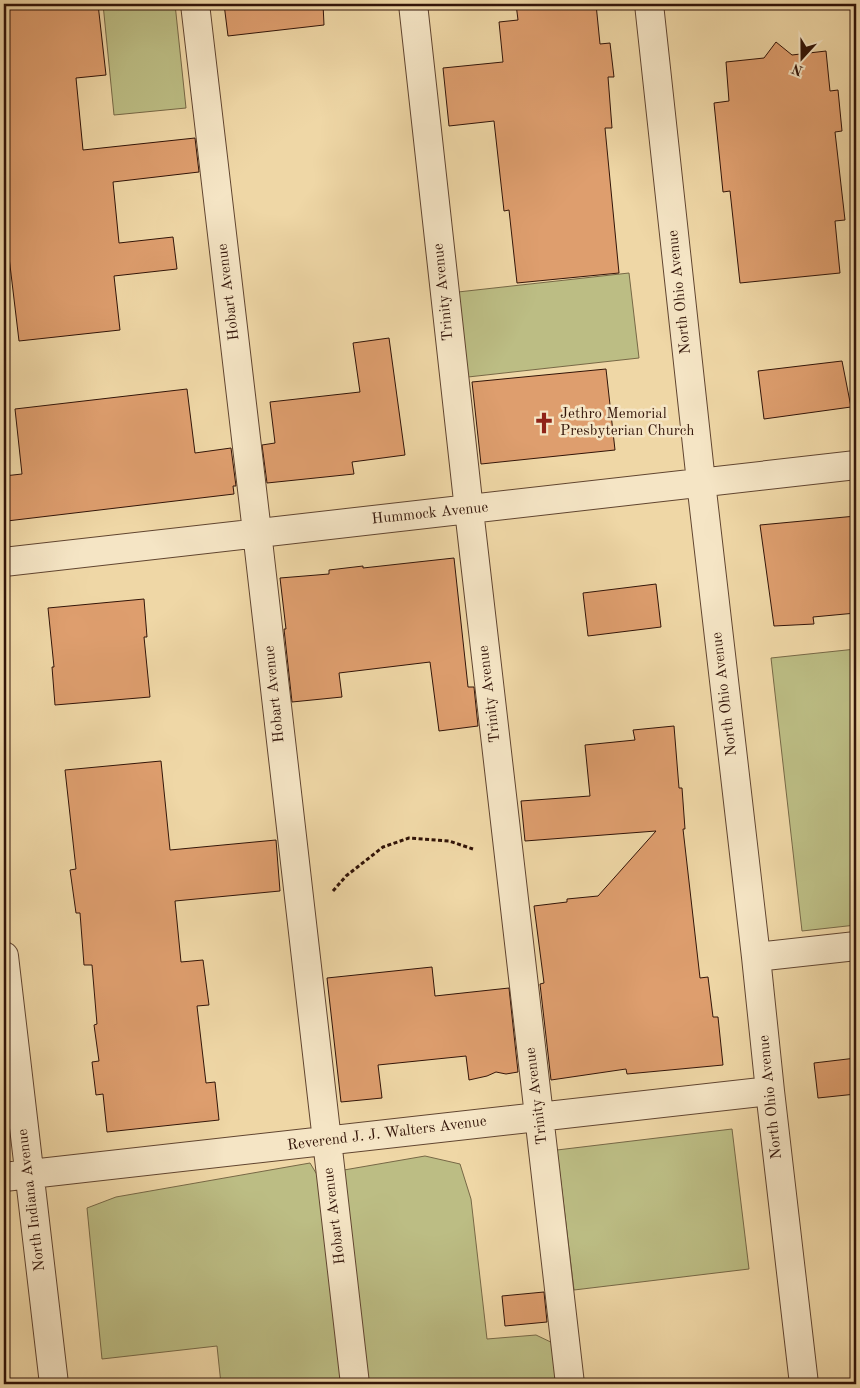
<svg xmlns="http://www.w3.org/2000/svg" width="860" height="1388" viewBox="0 0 860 1388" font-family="'Old Standard TT',serif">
	<rect width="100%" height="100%" fill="#efd7a6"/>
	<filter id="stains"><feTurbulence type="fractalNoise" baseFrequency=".004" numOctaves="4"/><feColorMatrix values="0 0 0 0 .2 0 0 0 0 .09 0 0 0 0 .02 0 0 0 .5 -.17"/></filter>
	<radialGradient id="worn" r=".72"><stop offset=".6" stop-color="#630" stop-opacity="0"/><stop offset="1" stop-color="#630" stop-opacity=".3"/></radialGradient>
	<path fill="#bcbd84" stroke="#776846" d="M103,4H175L186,108L114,115Z
		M629,273L639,358L468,377L458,292Z
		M856,649V925L802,931L771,658Z
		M732,1129L749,1269L574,1290L557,1150Z
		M425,1156L460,1164L471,1199L487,1339L536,1335L557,1345L561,1384H366L344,1170Z
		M310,1163L319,1178L346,1384H221L217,1346L102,1359L87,1208L116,1197Z"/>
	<path fill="#de9e6e" stroke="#321408" d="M4,4H98L106,75L76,78L83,150L195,138L199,172L113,182L119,243L173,237L177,269L114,276L120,330L19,341L7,240L6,241L4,222Z
		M224,4H323L324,25L228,36Z
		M516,4H596L600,44L610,43L614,77H608L612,128H605L619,273L517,283L509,210L504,211L494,121L449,126L443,68L503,62L499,22L518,20Z
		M776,42L792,55L826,51L830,91L838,90L842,131L835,132L845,220L835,221L840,273L740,283L730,191L723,192L714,103L729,101L726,62L764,58Z
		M389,338L405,455L352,462L354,474L267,483L262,445L275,443L270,402L360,392L353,343Z
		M842,361L851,407L764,419L758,371Z
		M606,369L615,450L481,464L472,382Z
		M187,389L195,453L231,448L236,486H233L234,494L7,521L4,494V476L22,474L15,409Z
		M856,516V613L813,617L814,624L774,626L760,525Z
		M454,558L468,687H474L478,726L439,731L430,662L339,673L342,697L292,702L284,629H286L280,578L329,574V570L363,566V568Z
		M656,584L661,627L588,636L583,593Z
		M144,599L147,637H144L150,697L55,705L52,667H54L48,608Z
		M674,726L679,788H682L685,829H683L700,978L708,977L713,1017H718L723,1065L627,1074L626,1069L551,1080L540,984L544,983L534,906L567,902V899L598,896L656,831L525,841L521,801L590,796L585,745L635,740L633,730Z
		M161,761L170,850L276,840L280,891L175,901L181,962L203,960L209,1005L197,1006L206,1083L215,1082L219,1120L107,1132L103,1094L96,1095L92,1062L99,1061L94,1025L97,1024L92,965H84L80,913H76L70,870L76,869L65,770Z
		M432,967L435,996L509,988L518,1072L506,1074L496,1072L487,1076L469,1080L466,1056L378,1065L382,1098L341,1102L327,978Z
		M856,1058V1094L818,1098L814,1063Z
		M544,1292L547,1322L505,1326L502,1296Z"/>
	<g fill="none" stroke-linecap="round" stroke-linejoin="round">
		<g stroke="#614530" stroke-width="30">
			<path id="minor" d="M195,4L257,532L355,1384
				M413,4L469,510L570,1384
				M649,4L701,482L756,957L770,1091L804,1384
				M4,562L856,465
				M4,956L54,1384
				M756,957L856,946
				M4,1177L770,1091"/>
		</g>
		<path stroke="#321408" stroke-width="3" stroke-dasharray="4 2.5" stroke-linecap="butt" d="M333,891L346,876L383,847L409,838L449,841L473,849"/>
		<use href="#minor" stroke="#f5e5c5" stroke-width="28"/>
	</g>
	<defs>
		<g id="church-bare" transform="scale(1.725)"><path d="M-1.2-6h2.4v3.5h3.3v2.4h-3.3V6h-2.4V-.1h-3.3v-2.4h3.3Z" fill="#8f2418" stroke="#f5e5c5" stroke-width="2.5" paint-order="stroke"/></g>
	</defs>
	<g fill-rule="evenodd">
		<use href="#church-bare" x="544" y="423"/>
	</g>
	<g text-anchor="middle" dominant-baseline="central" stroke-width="5" stroke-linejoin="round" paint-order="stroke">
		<g font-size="15" fill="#321408" stroke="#f5e5c5">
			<text transform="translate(229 292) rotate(-97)">Hobart Avenue</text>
			<text transform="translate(444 292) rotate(-96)">Trinity Avenue</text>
			<text transform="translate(680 292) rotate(-96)">North Ohio Avenue</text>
			<text transform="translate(430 514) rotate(-6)">Hummock Avenue</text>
			<text transform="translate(275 694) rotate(-96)">Hobart Avenue</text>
			<text transform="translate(490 694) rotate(-97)">Trinity Avenue</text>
			<text transform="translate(725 694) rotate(-97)">North Ohio Avenue</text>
			<text transform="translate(537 1096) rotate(-97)">Trinity Avenue</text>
			<text transform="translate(771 1097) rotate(-96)">North Ohio Avenue</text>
			<text transform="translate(387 1134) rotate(-7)">Reverend J. J. Walters Avenue</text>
			<text transform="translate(32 1200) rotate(-97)">North Indiana Avenue</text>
			<text transform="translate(335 1216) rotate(-97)">Hobart Avenue</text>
		</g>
		<g font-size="15" fill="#321408" stroke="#f5e5c5" text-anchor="start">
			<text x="560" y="414">Jethro Memorial<tspan x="560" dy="17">Presbyterian Church</tspan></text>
		</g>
	</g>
	<rect width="860" height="1388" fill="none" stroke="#efd7a6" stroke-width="20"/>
	<rect x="5" y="5" width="850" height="1378" fill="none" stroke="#321408" stroke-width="2.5"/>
	<rect x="10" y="10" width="840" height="1368" fill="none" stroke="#321408"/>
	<g transform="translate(802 58) rotate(201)" stroke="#f5e5c5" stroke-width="4" paint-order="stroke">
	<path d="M0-4L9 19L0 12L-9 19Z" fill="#321408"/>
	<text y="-8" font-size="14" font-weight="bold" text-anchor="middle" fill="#321408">N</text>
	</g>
	<rect width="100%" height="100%" filter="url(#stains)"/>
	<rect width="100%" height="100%" fill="url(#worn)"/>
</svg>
